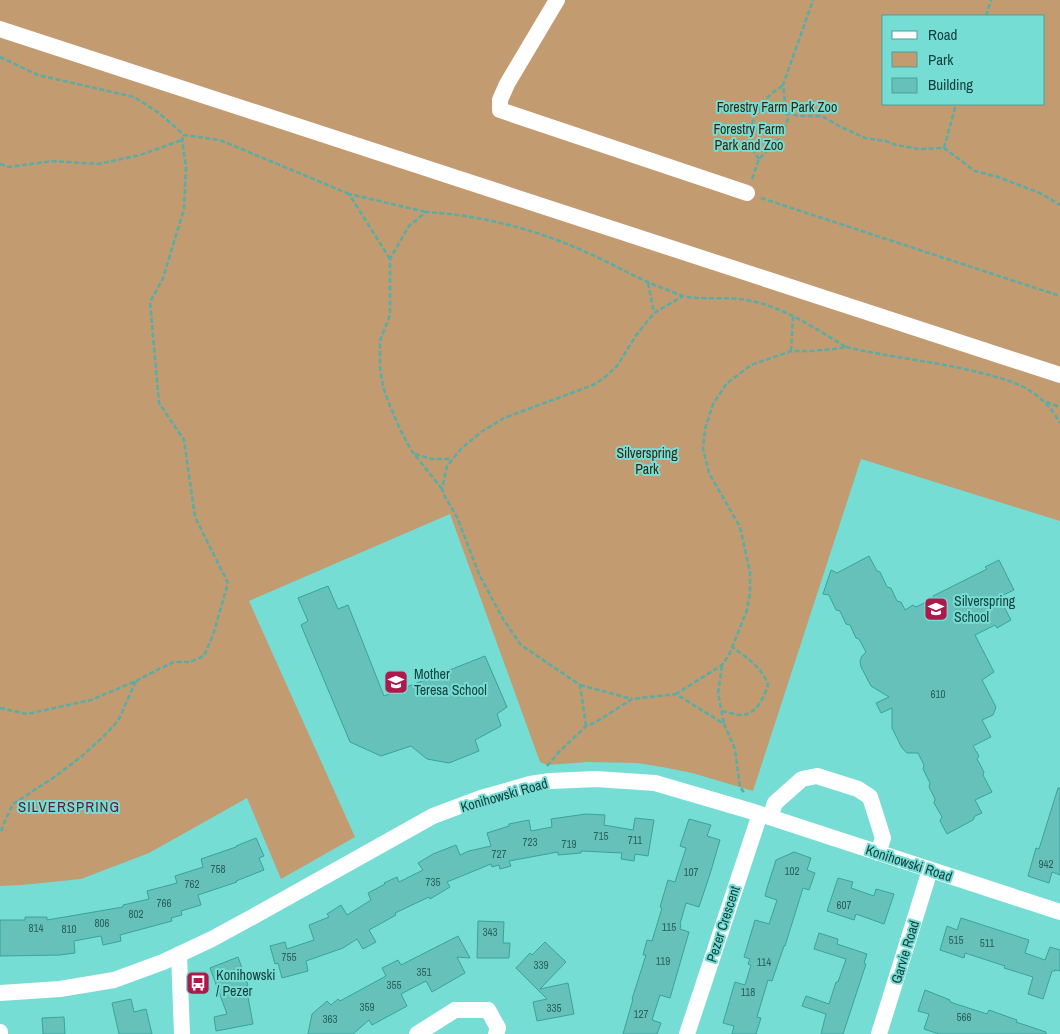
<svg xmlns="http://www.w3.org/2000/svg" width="1060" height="1034" viewBox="0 0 1060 1034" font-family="'Archivo Narrow',sans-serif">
	<rect width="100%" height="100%" fill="#76ddd5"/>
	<path fill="#c29b70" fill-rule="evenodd" d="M0,0H1060V521L861,459L753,791L692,773L662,767L637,763L588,762L547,765L540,762L450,514L249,601L355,837L281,879L247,798L149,853L81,879L22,885L0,886ZM884,16H1044V104H884Z"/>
	<path fill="#66c1ba" stroke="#37a39d" d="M869,556L877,571L880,572L887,587L891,588L897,601L901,602L905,610L913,605L916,607L934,598L933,596L987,569L985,567L999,560L1014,590L999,597L1011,620L997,628L995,625L975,635L994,672L982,680L996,707L993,715L982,720L991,737L973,746L979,756L977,759L984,772L983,775L992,792L975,800L982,813L975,816L973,820L947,834L940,821L942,817L934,803L935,799L929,787L930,783L923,769L924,765L918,753H907L902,748L892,728V708L881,713L876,703L889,697L871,686L861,667L860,661L862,656L866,652L859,639L856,638L850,625L846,624L840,611L836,610L829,595L823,594L831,570L837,573Z
		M328,586L338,609L348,605L384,696L485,656L507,707L497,714L501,726L475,740L479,751L449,763L427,759L411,746L381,756L350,742L301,625L308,621L298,598Z
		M1058,788H1060V875L1052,872L1049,883L1028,876L1036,848L1039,849Z
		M586,814L605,815L604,825L633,830L635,818L654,820L648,856L635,854L634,861L621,859L622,853L581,851V853L558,855V852L509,861L511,866L500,869L499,865L492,867L491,864L447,882L450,887L430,899L429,897L395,913L396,915L369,930L376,942L363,949L357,939L343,948L306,961L308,971L282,978L278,963L275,964L270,946L285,942L287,949L314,940L309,925L329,917L327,914L341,905L347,915L371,900L368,893L385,884L384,883L397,877L399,882L423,870L418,863L433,854L456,845L460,855L469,851L491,846L487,833L509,826V824L529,820L531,831L552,827L551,819Z
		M689,819L711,825L707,836L720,840L710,874L699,907L686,903L680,924L681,925L680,929L689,932L670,998L660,995L652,1020L661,1023L657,1034H623L633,999H632L646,955H643L647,940L652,941L662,908L660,907L668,880L675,882L686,848L680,846Z
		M256,838L264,856L259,858L264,870L236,881L237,882L198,895L201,905L181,911L182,915L171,918L172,921L120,935L121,941L103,945L101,936L74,941L75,953L60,955L0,956V920H25V917H47V920L123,907V905L149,899L147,891L177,883L175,876L203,867L201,859L236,847V846Z
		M794,852L811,858L807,870L815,873L809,890L803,888L785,946H784L772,981L768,980L757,1017L761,1018L756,1034H732L734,1026L723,1023L735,982L745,985L751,965L748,964L750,959L744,957L755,920L769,924L777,900L765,896L767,888L776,860Z
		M838,878L853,882L851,888L874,896L876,889L894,894L884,924L856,914L854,920L827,911Z
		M961,918L1029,940L1025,953L1045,960L1050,947L1060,950V971L1055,970V971H1052L1043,999L1028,994L1033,977L1004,968L1005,966L965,953L964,958L940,950L947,926L957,930Z
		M478,921L504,922L503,943H510L509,958H477Z
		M819,933L838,939L837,944L867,954L864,963L866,964L843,1034H821L826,1014L802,1006L806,996L829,1004L836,982H838L846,959L814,949Z
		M458,936L470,958L457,957L465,973L432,992L426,981L401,994L407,1006L372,1025L369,1020L353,1034H308L312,1014L327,1001L331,1005L338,999L340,1001L386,976L382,968L398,960L401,965Z
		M545,942L566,962L540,989L568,983L574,1014L537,1021L533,1002L547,999L516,968L530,953L532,955Z
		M238,957L248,985L246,986L253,1024L216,1031L214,1017L227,1014L210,968Z
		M925,990L950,1000V1002L987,1014L989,1010L1017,1020L1016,1022L1046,1032V1034H939L924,1029L929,1014L918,1011Z
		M131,999L134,1012L146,1009L152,1034H119L112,1003Z
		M64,1017L65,1034H43L42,1018Z"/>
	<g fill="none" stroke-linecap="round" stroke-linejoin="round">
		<path stroke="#58ada7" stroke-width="2.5" stroke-dasharray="5 2.5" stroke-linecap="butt" d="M986,16L991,0
			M0,57L38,75L134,97L159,113L184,135L220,140L349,194
			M786,112L798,116H822L839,126L865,138L886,141L896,145L919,149L944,148L975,171L998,177L1040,193L1060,205
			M944,148L956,104
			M759,159C756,155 752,150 751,145C746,129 758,106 770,95C774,91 779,89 783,85
			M0,164L9,167L53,161L98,164L140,155L182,140
			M752,179L759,159L778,140L784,129L788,119L786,112L783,85L813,0
			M761,198L1060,296
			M390,259L349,194L426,212
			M648,283L654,313
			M846,347C893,358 942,362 989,375C1003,379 1019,383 1032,392C1044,400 1053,410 1060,423
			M791,351L793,317
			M1046,402L1060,407
			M415,454L432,459H452
			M442,489L411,450L399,427L390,406L383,387L380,367V341L390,315V259L409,226L426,212C478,215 531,228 579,249C608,261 635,278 665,289C671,291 677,294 683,296C701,300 721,297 739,299C778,303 813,327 846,347L834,349L812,351H791L751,365L727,383L713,404L705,429L703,449L709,473L740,527L750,572V593L747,610L729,655L722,665L676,694
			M722,666L718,693L724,724
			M136,681L157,670L174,662H190L204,656L213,635L228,583L195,517L184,440L159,403L150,302L163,278L184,209L186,167L182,140L184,135
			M580,685L632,699
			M0,708L27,714L91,700L136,681L118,721L105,735L82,756L56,776L13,804L5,821L0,834
			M722,711C728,712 736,715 742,715C757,714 764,697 768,685C763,668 746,657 732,647
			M586,726L580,685L521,645L503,619L479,574L457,517L445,497L442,489L447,466L461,449L481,432L504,418L593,385L604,378L617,366L637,334L654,313L683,296
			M547,766L559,752L586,726L596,722L632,699L676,694L724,724L735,749L740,787L745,794"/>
		<path stroke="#fff" stroke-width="16" d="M557,0L507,84L500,100V110L747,193
			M0,29L1060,375
			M770,817L775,803L802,779L817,776L858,789L870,797L883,838L878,853
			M179,954L182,1034
			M0,993L60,989L114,980L163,962L212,939L256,915L433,816L481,798L530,784L550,781L596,779L655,783L754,812L1060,912
			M0,1032V1034
			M417,1034L455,1010H488L498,1028L496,1034
			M687,1034L760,814
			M879,1034L930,870"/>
	</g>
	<defs>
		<g id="school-square" transform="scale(1.25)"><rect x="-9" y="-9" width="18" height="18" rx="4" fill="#ac194a" stroke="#76ddd5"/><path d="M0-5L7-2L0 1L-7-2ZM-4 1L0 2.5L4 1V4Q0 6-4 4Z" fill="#fff"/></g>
		<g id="bus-square" transform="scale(1.25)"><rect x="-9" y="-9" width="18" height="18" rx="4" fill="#ac194a" stroke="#76ddd5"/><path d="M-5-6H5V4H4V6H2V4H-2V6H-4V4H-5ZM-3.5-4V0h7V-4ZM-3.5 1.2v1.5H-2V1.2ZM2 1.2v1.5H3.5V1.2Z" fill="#fff"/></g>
	</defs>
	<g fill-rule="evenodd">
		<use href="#school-square" x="936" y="609"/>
		<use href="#school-square" x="396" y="682"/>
		<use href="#bus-square" x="198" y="983"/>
	</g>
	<g text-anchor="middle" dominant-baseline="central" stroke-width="4" stroke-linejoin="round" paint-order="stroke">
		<g font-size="11" fill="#29625e">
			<text x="938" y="694">610</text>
			<text x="601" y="836">715</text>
			<text x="635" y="840">711</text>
			<text x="530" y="842">723</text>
			<text x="569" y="844">719</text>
			<text x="499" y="854">727</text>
			<text x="1046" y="864">942</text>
			<text x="218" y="869">758</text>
			<text x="792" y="871">102</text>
			<text x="691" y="872">107</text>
			<text x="433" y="882">735</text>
			<text x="192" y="884">762</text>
			<text x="164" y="903">766</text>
			<text x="844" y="905">607</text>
			<text x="136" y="914">802</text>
			<text x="102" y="923">806</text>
			<text x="669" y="927">115</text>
			<text x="36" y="928">814</text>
			<text x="69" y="929">810</text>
			<text x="490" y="932">343</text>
			<text x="956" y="940">515</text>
			<text x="987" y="943">511</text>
			<text x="289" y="957">755</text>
			<text x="663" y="961">119</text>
			<text x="764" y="962">114</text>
			<text x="541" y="965">339</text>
			<text x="424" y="972">351</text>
			<text x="394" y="985">355</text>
			<text x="748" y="992">118</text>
			<text x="367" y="1007">359</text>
			<text x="554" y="1008">335</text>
			<text x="641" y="1014">127</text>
			<text x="964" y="1017">566</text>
			<text x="330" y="1019">363</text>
		</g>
		<g font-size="14" fill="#39260e" stroke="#76ddd5">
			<text x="777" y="107">Forestry Farm Park Zoo</text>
			<text x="749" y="129">Forestry Farm<tspan x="749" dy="16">Park and Zoo</tspan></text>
			<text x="647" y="453">Silverspring<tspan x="647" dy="16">Park</tspan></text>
		</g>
		<g font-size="14" fill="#15423f" stroke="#76ddd5" text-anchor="start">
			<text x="954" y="601">Silverspring<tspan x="954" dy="16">School</tspan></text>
			<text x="414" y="674">Mother<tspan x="414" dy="16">Teresa School</tspan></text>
			<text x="216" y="975">Konihowski<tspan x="216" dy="16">/ Pezer</tspan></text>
		</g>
		<g font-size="14" fill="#15423f" stroke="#76ddd5">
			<text transform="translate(504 795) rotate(-16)">Konihowski Road</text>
			<text transform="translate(909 863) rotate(18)">Konihowski Road</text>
			<text transform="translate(723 924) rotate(-72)">Pezer Crescent</text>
			<text transform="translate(905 952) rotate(-73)">Garvie Road</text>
		</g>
		<g font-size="15" letter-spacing="1" fill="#631e2f" stroke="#76ddd5">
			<text x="69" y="806">SILVERSPRING</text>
		</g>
	</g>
	<rect x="882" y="15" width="162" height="90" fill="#76ddd5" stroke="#4f9f99"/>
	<rect x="892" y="31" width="25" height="8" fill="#ffffff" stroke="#4f9f99"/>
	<text x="928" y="40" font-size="15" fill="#15423f">Road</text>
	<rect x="892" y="52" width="25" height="15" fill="#c29b70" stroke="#4f9f99"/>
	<text x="928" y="65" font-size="15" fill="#15423f">Park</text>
	<rect x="892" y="78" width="25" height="15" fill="#66c1ba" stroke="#4f9f99"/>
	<text x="928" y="90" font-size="15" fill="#15423f">Building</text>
</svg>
